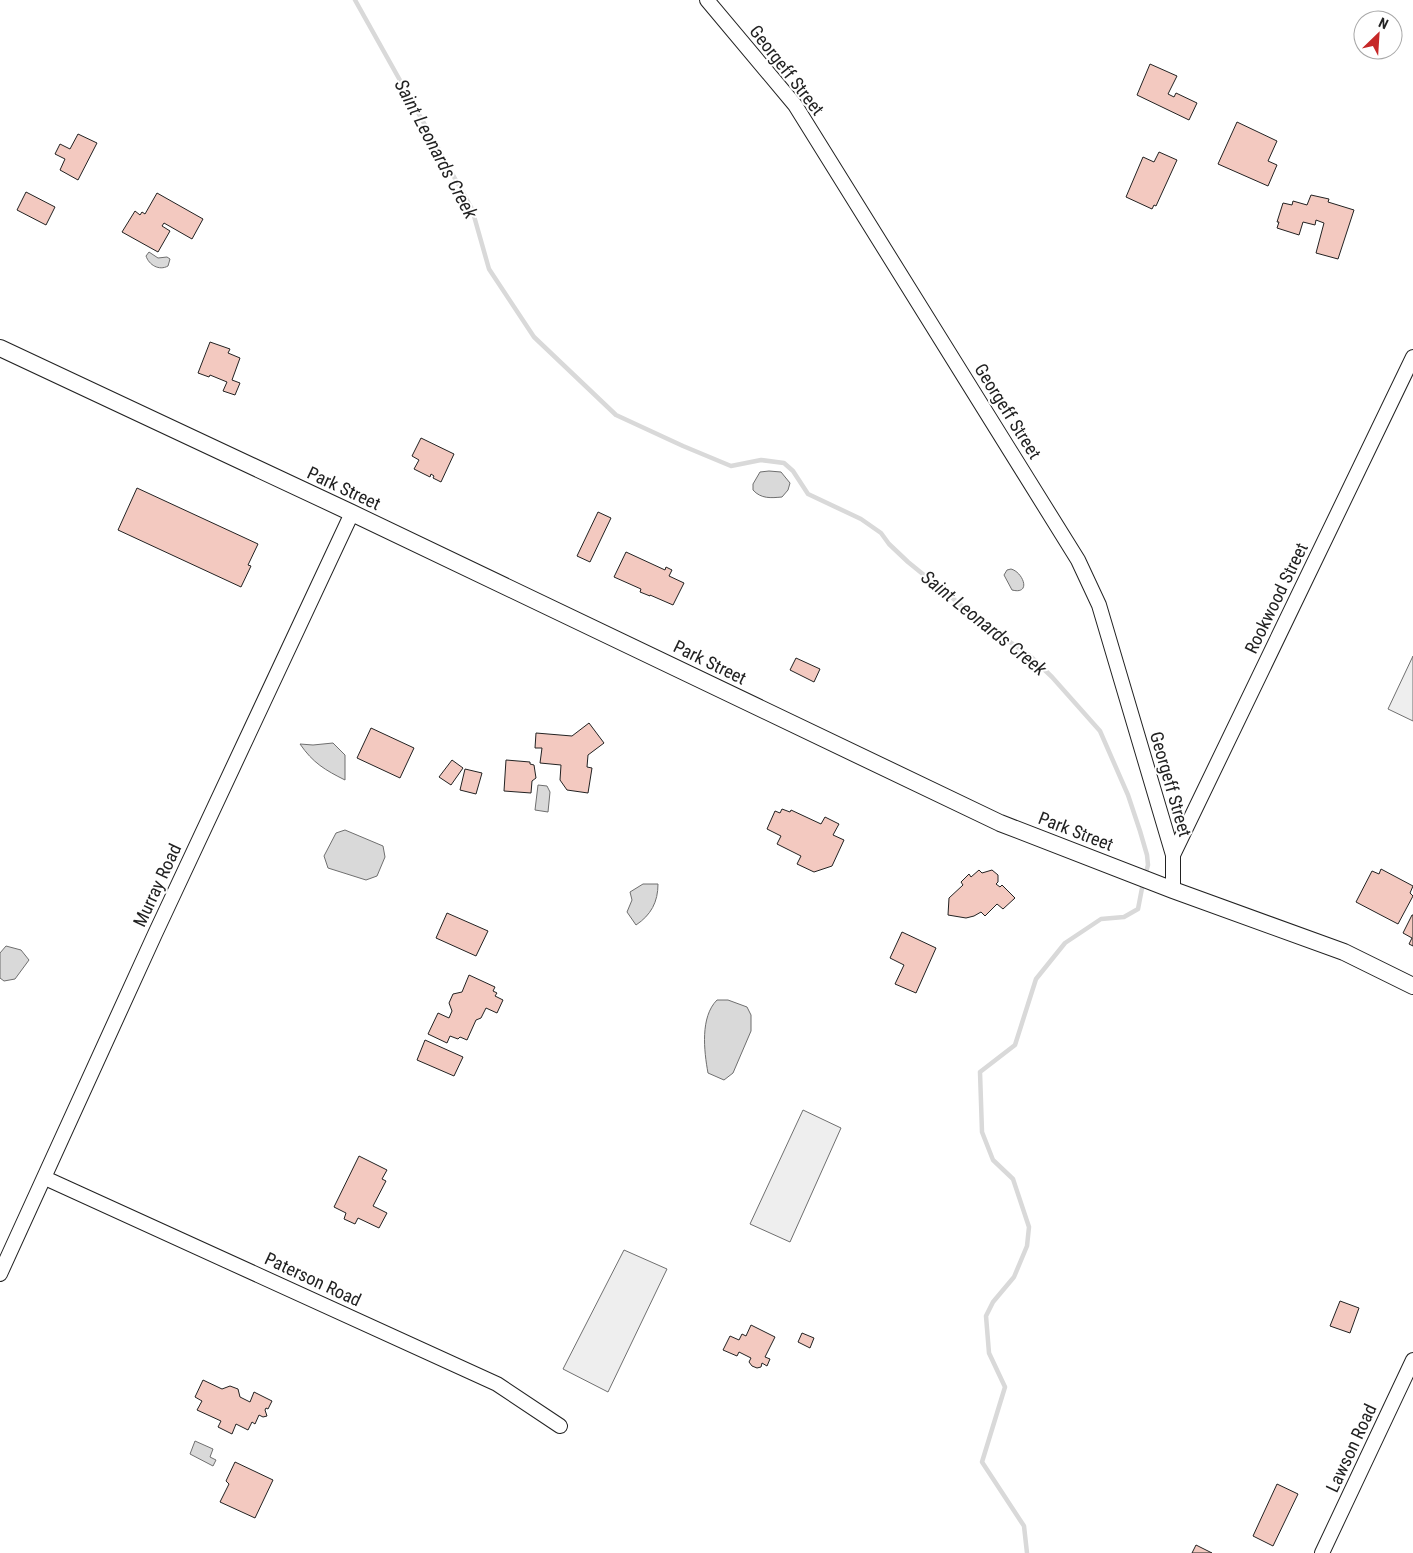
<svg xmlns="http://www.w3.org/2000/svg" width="1413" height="1553" viewBox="0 0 1413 1553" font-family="'Roboto Condensed',sans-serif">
	<rect width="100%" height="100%" fill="#fff"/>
	<path fill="#eee" stroke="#6f6f6f" d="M1413,656V721L1388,709Z
		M803,1110L841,1128L790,1242L750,1224Z
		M624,1250L667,1269L608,1392L563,1369Z"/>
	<path fill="#d9d9d9" stroke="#6f6f6f" d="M149,252L158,258L167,257L170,259L168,266C159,271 149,265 146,256Z
		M769,471L781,472L790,483L788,490L782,497C771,498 761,499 753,490V484L760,472Z
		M1011,569C1023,572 1032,595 1012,590L1004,575L1007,570Z
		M333,743L345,755V780C325,770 313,763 300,744L313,745Z
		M538,785L547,786L550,792L548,812L535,810Z
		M345,830L383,846L385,857L377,876L366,880L328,868L324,856L336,833Z
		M643,884H658C658,902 651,915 636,925L627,912L632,900L630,892Z
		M6,946L21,950L29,960L15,979L4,981L0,978V953Z
		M717,1000H728L747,1007L751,1015V1031L733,1073L724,1080L708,1073C704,1051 700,1017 717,1000Z
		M195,1441L213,1449L210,1457L216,1460L213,1466L190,1454Z"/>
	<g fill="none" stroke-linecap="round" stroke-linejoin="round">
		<path stroke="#d9d9d9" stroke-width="4.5" d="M355,0L472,209L489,269L534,337L616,415L683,446L731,466L761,460L784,463L793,471L808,494L861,519L881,533L889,544L908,562L988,627L1029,655L1052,677L1100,731L1128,795L1140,831L1147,855L1148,865L1145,876
			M1027,1553L1024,1526L982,1462L1005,1387L989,1353L986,1316L993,1302L1014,1277L1027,1246L1029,1227L1013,1179L993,1160L982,1132L980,1072L1015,1045L1036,979L1065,943L1101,919L1124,917L1138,909L1143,883"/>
	</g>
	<path fill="#f3c9c0" stroke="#222" d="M1150,64L1177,76L1168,94L1174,97L1176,93L1197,103L1189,120L1137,95Z
		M1237,122L1277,141L1268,161L1277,165L1268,186L1218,164Z
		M78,134L97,143L78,180L60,170L65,159L55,154L60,144L70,149Z
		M1159,152L1177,160L1156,206L1154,205L1152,209L1126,197L1143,157L1154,162Z
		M26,192L55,207L46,225L17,210Z
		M157,193L203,219L192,239L164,223L162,226L170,231L158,252L122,232L135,211L140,215L142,212L145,214Z
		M1311,195L1329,199L1328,202L1354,210L1338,259L1316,253L1324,223L1316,220L1315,225L1303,222L1299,235L1277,228L1279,222H1277L1283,203L1292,205L1293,201L1307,205Z
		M210,342L230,349L228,353L240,358L232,380L240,383L235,395L223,391L227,382L210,375L209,377L198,373Z
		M421,438L454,454L441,482L433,478L434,476L431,474L430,477L414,469L419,460L412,456Z
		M137,488L258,544L248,565L251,566L241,587L118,530Z
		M598,512L611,518L590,562L577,556Z
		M626,552L665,570L666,567L672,570L669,576L684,583L673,605L650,595V596L640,592L641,589L614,577Z
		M796,658L820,669L814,682L790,670Z
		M589,723L604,743L588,755L587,767L592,768L588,793L567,790L560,780L561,765L540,763L542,748H535L536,733L572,736Z
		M371,728L414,748L400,778L357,758Z
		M452,760L463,768L451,785L439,777Z
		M506,760L530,762V764L534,765L536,778L532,781L531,793L504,791Z
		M465,769L482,773L476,794L460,790Z
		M782,809L790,812L791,810L821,824L825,817L839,824L833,835L844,840L832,866L814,872L797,864L801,856L777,844L781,836L767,829L775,811L780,813Z
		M1381,869L1413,886L1410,893L1413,896L1398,924L1356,902L1372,871L1379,874Z
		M979,870L982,873L992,870L998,875V882L996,884L1000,887L1002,885L1015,898L1003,909L997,904L985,916L981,912L974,916L966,918L948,915L949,898L963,885L961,882L969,874L971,877Z
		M447,913L488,931L476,956L436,938Z
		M1412,915H1413V946L1409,944L1412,938L1403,933Z
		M902,932L936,948L916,993L895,984L904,965L890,958Z
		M469,975L495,987L493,991L497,993L495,996L503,1000L497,1013L486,1008L481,1018L476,1020L467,1040L460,1037L458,1039L450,1036L447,1043L428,1034L438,1013L449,1018L452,1011L449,1003L453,994L462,992Z
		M425,1040L463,1057L454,1076L417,1060Z
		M359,1156L387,1170L382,1179L386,1181L373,1206L387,1213L379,1228L358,1218L355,1224L344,1219L346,1213L334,1207Z
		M1340,1301L1359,1308L1350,1333L1330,1326Z
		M751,1325L775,1337L765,1357L770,1359L767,1366L762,1363L761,1367L757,1368L752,1366L749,1362L751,1358L739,1352L737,1356L723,1350L730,1336L739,1340L742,1334L746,1336Z
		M802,1333L814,1338L810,1348L798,1342Z
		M203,1380L222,1389L230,1386L238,1389L240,1397L250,1402L254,1392L272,1401L268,1409L266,1408L265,1410L267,1416L263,1417L259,1415L255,1424L252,1422L248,1430L236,1424L232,1434L218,1427L221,1421L197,1410L202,1401L195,1397Z
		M235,1462L273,1480L255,1518L220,1502L229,1484L226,1481Z
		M1277,1484L1298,1494L1273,1546L1253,1536Z
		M1196,1545L1212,1553H1192Z"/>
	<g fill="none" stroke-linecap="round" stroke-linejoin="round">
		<g stroke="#222" stroke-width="16">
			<path id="minor" d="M707,0L795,105L1078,560L1099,605L1173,855V890
				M1173,855L1413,357
				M45,1178L497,1384L560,1426
				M0,1274L155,934L352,513
				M1322,1553L1413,1360"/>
		</g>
		<g stroke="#222" stroke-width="18">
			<path id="tertiary" d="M0,348L352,513L1000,823L1173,890L1344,952L1413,986"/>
		</g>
		<use href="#minor" stroke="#fff" stroke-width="14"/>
		<use href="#tertiary" stroke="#fff" stroke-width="16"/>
	</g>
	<g text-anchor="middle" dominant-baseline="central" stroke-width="4" stroke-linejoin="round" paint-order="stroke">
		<g font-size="18" fill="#222" stroke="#fff">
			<text transform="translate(787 70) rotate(52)">Georgeff Street</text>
			<text transform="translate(1008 411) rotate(58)">Georgeff Street</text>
			<text transform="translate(344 488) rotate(25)">Park Street</text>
			<text transform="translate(1276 598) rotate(-64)">Rookwood Street</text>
			<text transform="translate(710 662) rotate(26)">Park Street</text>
			<text transform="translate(1171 784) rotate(74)">Georgeff Street</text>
			<text transform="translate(1076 831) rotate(21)">Park Street</text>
			<text transform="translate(157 885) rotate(-65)">Murray Road</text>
			<text transform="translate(313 1279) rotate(25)">Paterson Road</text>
			<text transform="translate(1351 1448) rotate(-65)">Lawson Road</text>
		</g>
		<g font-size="19" font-style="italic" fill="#222" stroke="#fff">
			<text transform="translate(436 149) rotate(62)">Saint Leonards Creek</text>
			<text transform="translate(984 623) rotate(39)">Saint Leonards Creek</text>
		</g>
	</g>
	<g transform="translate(1378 35) rotate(25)"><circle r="24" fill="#ffffff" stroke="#a7a7a7"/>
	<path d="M0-4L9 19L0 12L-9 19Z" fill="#c62828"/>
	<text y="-8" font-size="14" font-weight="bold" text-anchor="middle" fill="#222222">N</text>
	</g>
</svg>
